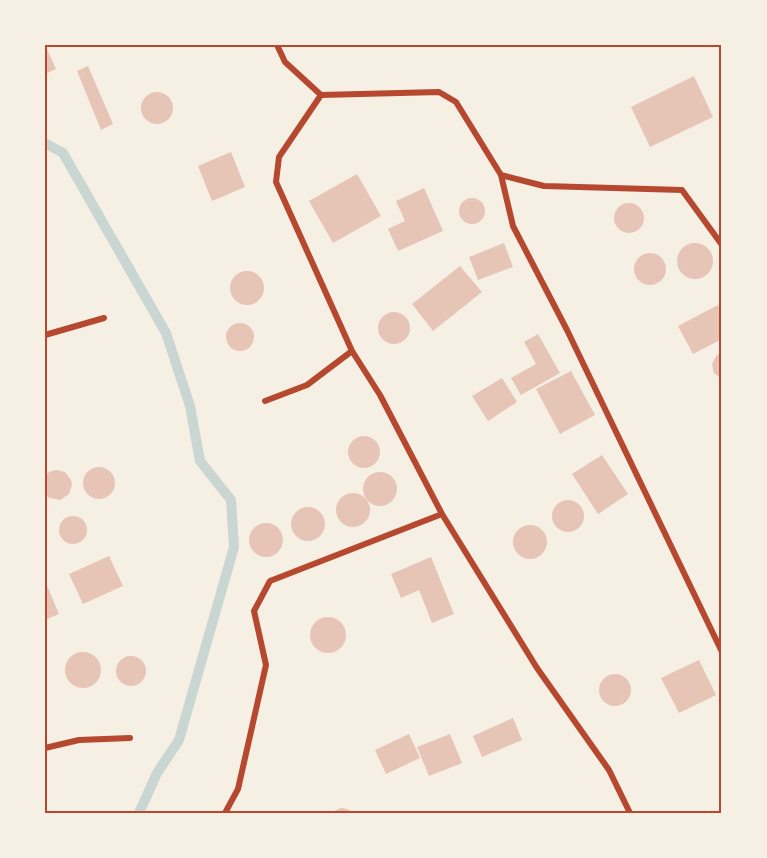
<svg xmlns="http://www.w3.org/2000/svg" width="767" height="858" viewBox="0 0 767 858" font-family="Merriweather,serif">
	<rect width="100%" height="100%" fill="#f6efe4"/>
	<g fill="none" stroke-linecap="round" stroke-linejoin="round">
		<path stroke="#c9d6d2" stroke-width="10" d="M45,143L63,153L166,333L190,406L200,461L231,500L234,547L179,740L157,773L139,813"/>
	</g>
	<path fill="#e6c5b7" d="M45,45L56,69L45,74Z
		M88,66L113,124L101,130L77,71Z
		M694,76L713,117L650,147L631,107Z
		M141 108a16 16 0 1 1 32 0a16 16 0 1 1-32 0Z
		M231,152L245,187L212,201L198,166Z
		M357,174L381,216L333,243L309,201Z
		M424,188L443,231L398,251L388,229L405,221L396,201Z
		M459 211a13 13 0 1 1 26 0a13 13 0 1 1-26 0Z
		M614 218a15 15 0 1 1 30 0a15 15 0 1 1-30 0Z
		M504,243L513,267L478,280L469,257Z
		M677 261a18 18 0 1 1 36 0a18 18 0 1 1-36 0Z
		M634 269a16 16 0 1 1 32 0a16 16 0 1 1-32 0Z
		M460,266L482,292L433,331L412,304Z
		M230 288a17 17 0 1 1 34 0a17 17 0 1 1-34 0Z
		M718,305L722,313V339L693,354L678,326Z
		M378 328a16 16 0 1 1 32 0a16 16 0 1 1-32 0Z
		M226 337a14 14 0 1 1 28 0a14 14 0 1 1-28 0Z
		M538,334L560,373L521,395L511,378L536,364L524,342Z
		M722,352V379L714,373L712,364L716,356Z
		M571,371L595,415L560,434L536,389Z
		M502,378L517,402L488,421L472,396Z
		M348 452a16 16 0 1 1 32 0a16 16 0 1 1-32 0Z
		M602,455L628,494L598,514L572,474Z
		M83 483a16 16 0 1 1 32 0a16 16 0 1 1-32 0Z
		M56,470L65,472L71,480L72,485L69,494L60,500L50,498L45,495V475L51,471Z
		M363 489a17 17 0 1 1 34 0a17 17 0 1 1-34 0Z
		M336 510a17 17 0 1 1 34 0a17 17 0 1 1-34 0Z
		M552 516a16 16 0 1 1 32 0a16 16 0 1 1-32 0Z
		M291 524a17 17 0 1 1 34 0a17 17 0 1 1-34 0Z
		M59 530a14 14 0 1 1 28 0a14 14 0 1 1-28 0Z
		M249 540a17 17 0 1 1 34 0a17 17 0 1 1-34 0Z
		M513 542a17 17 0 1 1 34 0a17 17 0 1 1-34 0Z
		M109,556L123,586L83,604L69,574Z
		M431,557L454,614L432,623L419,590L401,598L391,574Z
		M45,581L59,614L45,620Z
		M310 635a18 18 0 1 1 36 0a18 18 0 1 1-36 0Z
		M65 670a18 18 0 1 1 36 0a18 18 0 1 1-36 0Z
		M116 671a15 15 0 1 1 30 0a15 15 0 1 1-30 0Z
		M699,660L716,695L679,713L661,678Z
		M599 690a16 16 0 1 1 32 0a16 16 0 1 1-32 0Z
		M513,718L522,740L482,757L473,736Z
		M409,734L420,758L386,774L375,750Z
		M450,734L462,763L429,776L417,747Z
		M341,808L347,809L355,813H329Z"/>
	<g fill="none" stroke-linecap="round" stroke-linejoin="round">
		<path stroke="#b5482f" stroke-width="6" d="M277,45L285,62L321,95L279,157L276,182L352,351L380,395L442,514L537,668L609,770L630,813
			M321,95L439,92L456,102L501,175L544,186L682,190L722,245
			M501,175L513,226L567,330L722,652
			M45,335L104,318
			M265,401L307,385L352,351
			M45,748L79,740L130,738
			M225,813L238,789L266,665L254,611L270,581L442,514"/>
	</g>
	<rect width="767" height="858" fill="none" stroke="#f6efe4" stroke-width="93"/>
	<rect x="46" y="46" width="674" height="766" fill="none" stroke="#b5482f" stroke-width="2"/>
</svg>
